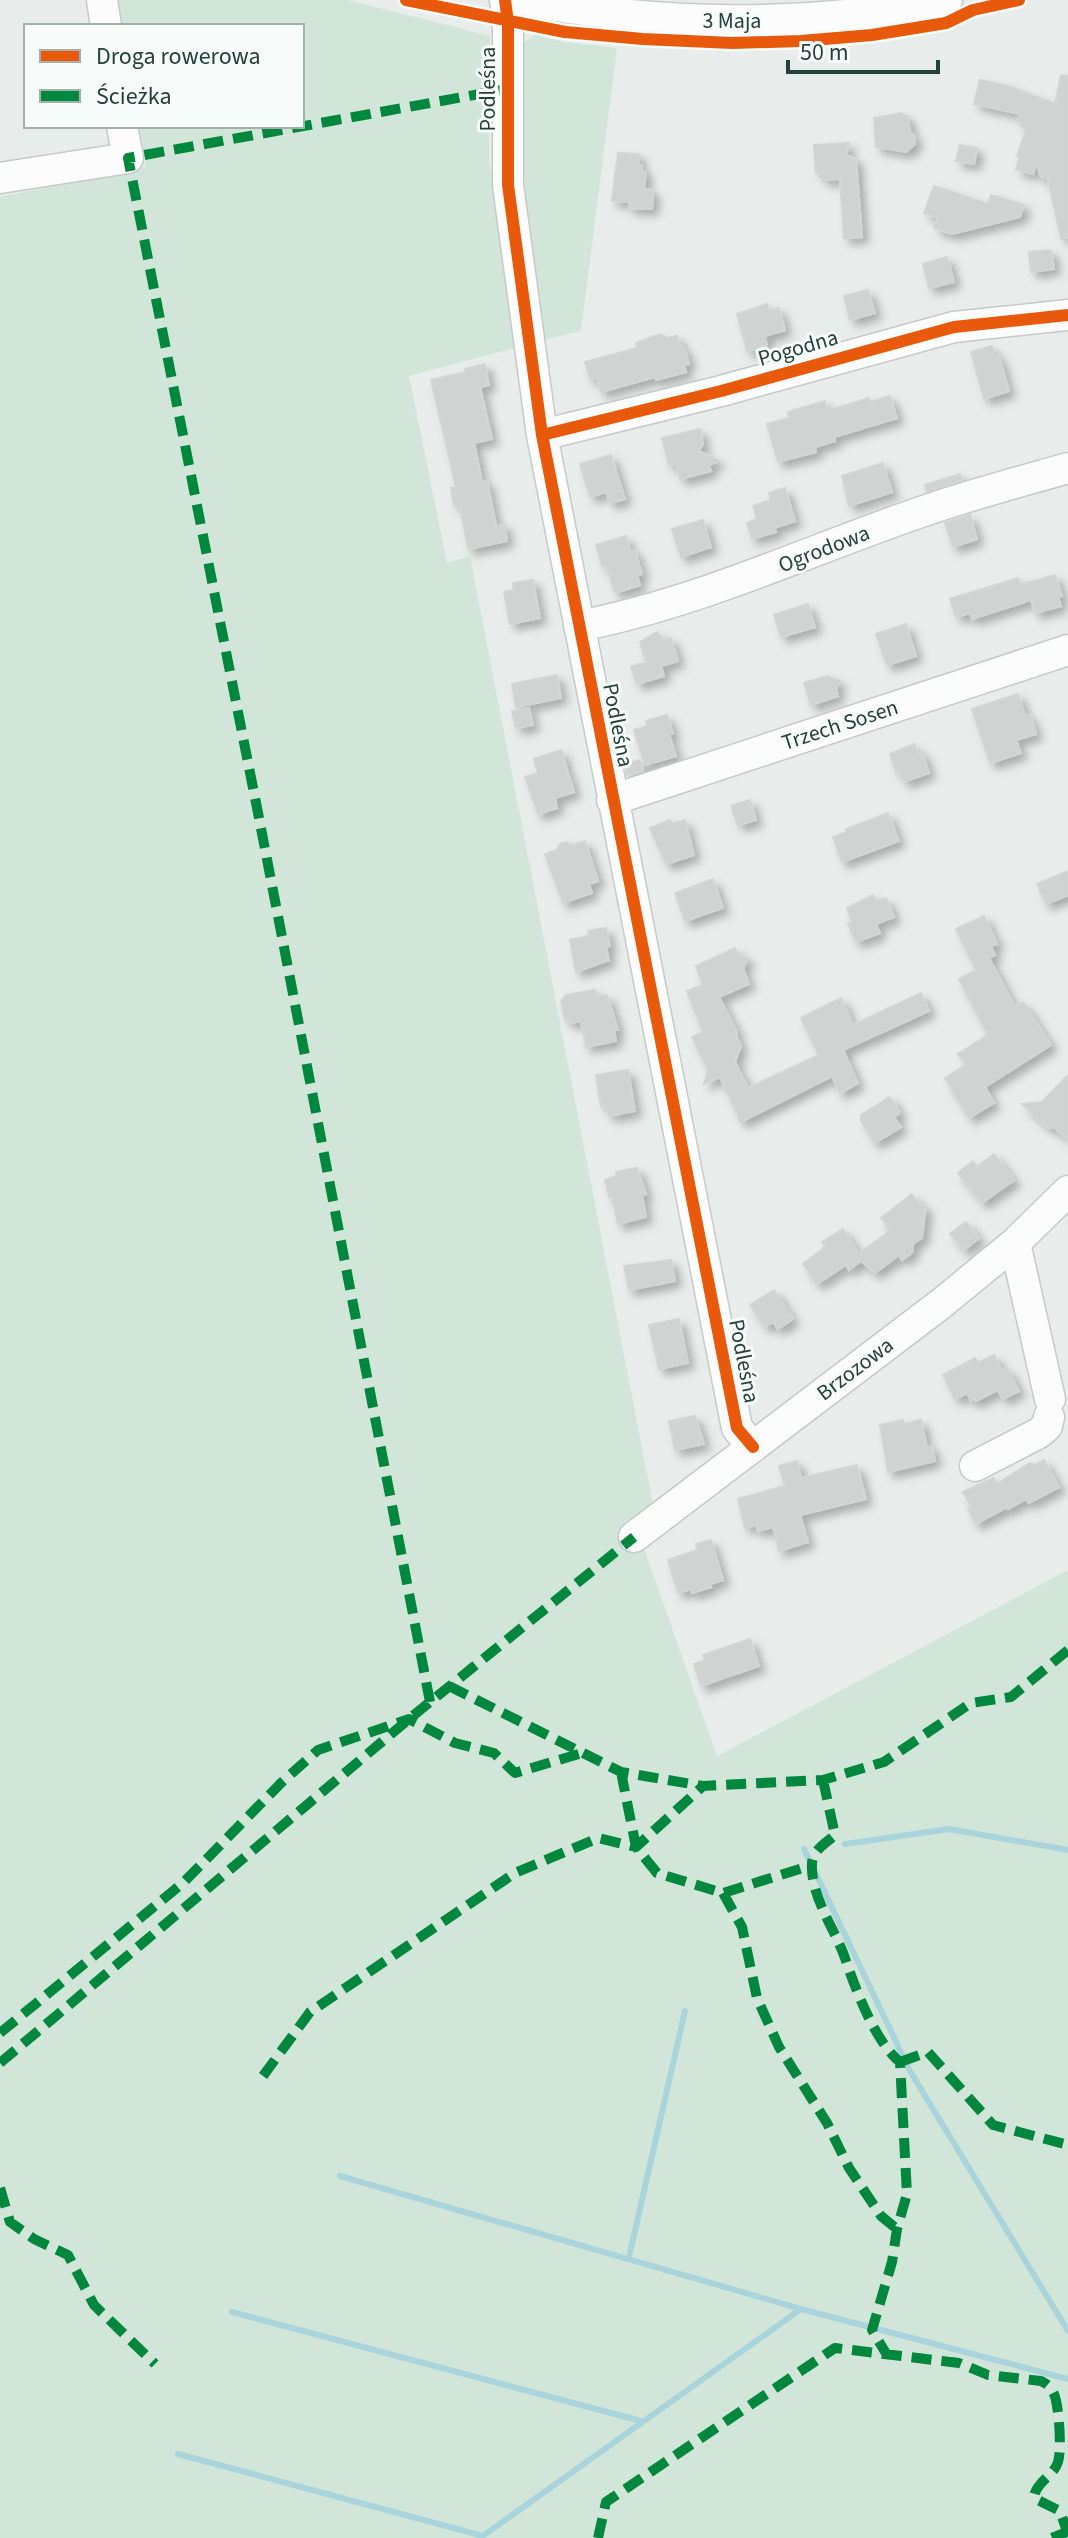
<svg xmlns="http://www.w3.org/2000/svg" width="1068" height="2538" viewBox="0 0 1068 2538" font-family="'Source Sans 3',sans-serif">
	<defs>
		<filter id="shadow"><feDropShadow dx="6" dy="6" stdDeviation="4" flood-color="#0004"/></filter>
	</defs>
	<rect width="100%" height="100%" fill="#e8edeb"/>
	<path fill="#d1e6d8" d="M115,0H347L490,36L489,158L515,348L409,376L447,563L470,556L653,1505L624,1530L640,1552L645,1551L717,1756L1068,1570V2538H0V197L146,167L139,126H302V26H120Z
		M535,35L564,42L617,48L581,331L543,340L525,193L523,43Z"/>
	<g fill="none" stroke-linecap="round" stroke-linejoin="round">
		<path stroke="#a9d4db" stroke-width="6" d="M845,1844L949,1829L1068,1850
			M804,1849L910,2071L1068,2331
			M340,2176L801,2309
			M629,2257L685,2011
			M232,2312L641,2421
			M178,2454L483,2536
			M480,2538L801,2309L1068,2379"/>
	</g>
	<path fill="#cfd4d2" stroke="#d1d6d4" stroke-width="2" filter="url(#shadow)" d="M1061,75L1068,76V238H1061L1048,179L1040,176L1037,163L1033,174L1016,169L1020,157L1017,156L1028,124L1017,121L1020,114L974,104L980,80L1008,86L1055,104Z
		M901,113L908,117L910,132L915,136V144L906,152L876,147L874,118Z
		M849,143L846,155L856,159L862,237L844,238L840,179L823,180V172L816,173L814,145Z
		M960,145L977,148L974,164L956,161Z
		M618,153L639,154L638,165H642V171L646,172L644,189L653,190L652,209L629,208L630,202L612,201Z
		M934,186L988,204L991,195L1024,205L1020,217L952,234L934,228L938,218L924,213Z
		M1051,250L1054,269L1031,272L1029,252Z
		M947,257L954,282L929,288L923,264Z
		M868,290L875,313L850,320L844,296Z
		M767,304L769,311L779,308L785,330L765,336L767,346L747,351L737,314Z
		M660,334L667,338L677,336L680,345L685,349L689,364L684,365L686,372L656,380L655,377L601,392L597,377L590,379L585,362L637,348L636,343Z
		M992,346L995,358L999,356L1009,391L984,399L971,352Z
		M485,364L489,385L480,387L492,439L474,443L482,482L487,481L496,525H505L507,541L468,549L460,504L454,506L451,488L456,487L431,380L466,372L465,369Z
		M890,396L897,418L834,437L835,441L815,447L816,452L778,462L767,424L789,418L788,412L825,401L827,411L869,398L870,402Z
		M700,429L703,444L699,451L719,461L709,465L711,471L680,479L676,463L669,465L662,438Z
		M611,455L625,499L610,503L606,492L590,497L580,464Z
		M883,463L892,492L849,506L842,476Z
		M960,474L962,480L927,491L925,485Z
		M785,488L795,521L774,528L776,532L752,539L747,523L757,519L753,506L771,500L769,493Z
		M970,515L977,539L953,547L945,523Z
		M703,520L711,547L681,557L672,529Z
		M626,536L630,551L635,550L642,574L637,575L640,585L615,593L606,565L602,566L596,545Z
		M1055,575L1062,596L1058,597L1061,606L1035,613L1031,600L972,619L970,613L956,617L950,599L1018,578L1020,585Z
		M533,580L540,618L510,624L504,592L514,590L513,583Z
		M808,604L815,627L781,637L774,615Z
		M906,624L916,656L887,665L876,634Z
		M657,632L664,640L671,638L678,661L661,666L664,676L637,684L631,667L646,662L640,642Z
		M557,675L561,698L516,707L512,684Z
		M827,676L840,681L836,688L838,696L811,705L804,683Z
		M1018,694L1025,716L1030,715L1036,734L1016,740L1021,753L990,763L972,709Z
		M529,708L533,725L516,728L512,711Z
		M667,715L673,733L669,734L676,756L645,765L634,730L648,726L646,721Z
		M914,744L918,754L922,752L929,773L904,782L899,771L896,772L890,754Z
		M561,750L574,792L555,798L557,808L538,814L525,777L538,773L534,759Z
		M640,760L643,771L627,775L625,764Z
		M750,800L756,820L738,825L731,806Z
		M888,813L899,841L842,862L833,837L847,832L846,829Z
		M670,820L672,824L685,820L694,855L666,864L650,828Z
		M585,841L598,881L589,884L592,893L563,903L545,854L557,850L560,844L566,842L573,845Z
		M1068,871V895L1046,904L1037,884Z
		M713,879L723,908L685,921L675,893Z
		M873,895L876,902L886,898L894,917L876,924L880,933L856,942L848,924L852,922L847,908Z
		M984,916L997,944L991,946L995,955L989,958L1015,1007L1023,1002L1051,1045L985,1087L994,1103L969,1118L945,1078L966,1065L958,1054L988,1035L959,979L976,970L956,929Z
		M606,928L610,946L606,947L609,960L576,972L570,940L589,936L588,931Z
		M735,948L738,955L748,958L743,968L749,984L719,997L737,1032L736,1036L741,1046L735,1062L748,1088L819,1055L801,1018L841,998L853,1025L921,993L929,1011L843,1050L858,1083L840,1093L832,1076L741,1122L720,1077L704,1084L708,1070L692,1037L703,1032L687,991L703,985L696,966Z
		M595,990L597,997L607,995L618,1030H614L616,1041L586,1047L581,1021L571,1023L565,1019L561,1002L566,995Z
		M628,1070L635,1111L609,1116L607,1105L601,1106L596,1075Z
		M1068,1075V1140L1055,1128H1049L1022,1104L1042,1102Z
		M890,1097L900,1113L894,1117L901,1127L875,1143L861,1121V1115Z
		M994,1154L1014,1180L982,1203L958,1173L973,1161L977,1167Z
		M637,1168L646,1194L642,1195L646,1217L618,1224L612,1196L609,1197L605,1180L617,1176L616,1172Z
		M912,1194L921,1206H926L922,1238L913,1244L912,1253L902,1260L899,1255L875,1273L861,1261L849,1270L846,1265L817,1284L803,1264L825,1247L822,1242L843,1229L859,1253L886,1234L890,1229L881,1218Z
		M966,1222L979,1238L964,1250L950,1234Z
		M671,1260L675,1281L629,1290L624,1266Z
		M774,1290L793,1319L778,1329L773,1322L765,1327L750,1305Z
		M679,1319L688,1363L659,1369L649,1325Z
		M994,1355L1002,1371L1007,1368L1019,1391L1003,1399L998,1390L976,1401L975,1399L971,1401L967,1393L955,1399L943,1375L975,1358L978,1363Z
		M695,1416L704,1444L675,1450L669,1421Z
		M903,1420L904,1424L921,1420L927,1448L932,1446L935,1461L888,1472L880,1425Z
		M1044,1460L1059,1487L1029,1503L1026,1499L1008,1509L1007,1507L976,1524L968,1509L972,1507L963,1492L993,1478L997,1484L1030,1463L1035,1465Z
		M797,1461L801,1478L857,1465L866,1499L800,1515L808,1542L779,1551L773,1527L758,1531L756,1525L745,1528L738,1499L785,1486L779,1466Z
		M711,1540L723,1580L710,1584L711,1587L692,1593L691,1589L678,1593L668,1560L698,1550L696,1544Z
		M750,1639L759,1666L701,1686L694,1664L705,1660L703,1655Z"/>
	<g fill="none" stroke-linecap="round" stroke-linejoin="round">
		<g stroke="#c5cac8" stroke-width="33">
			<path id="minor" d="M102,0L106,26
				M505,0L508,22V185L542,435L737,1428L753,1447
				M517,0C663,25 801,29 947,0
				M0,178L128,158L122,126
				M542,435L721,391L954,327L1068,315
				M579,626C698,603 807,551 921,512C969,495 1019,482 1068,468
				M612,800L1068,650
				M1015,1243L1050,1399
				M975,1466L1039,1433L1047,1426L1049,1417
				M634,1537L942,1303L1015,1243L1068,1191"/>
		</g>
		<use href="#minor" stroke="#fcfcfc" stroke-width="30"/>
		<path stroke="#00873e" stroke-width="10" stroke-dasharray="20 10" stroke-linecap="butt" d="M449,1686L621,1772L703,1786
			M430,1702L259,818L128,158L507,89
			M621,1772L636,1847L657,1873L723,1893L812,1865
			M823,1780L835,1835C826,1843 813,1850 812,1863C810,1896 835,1929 845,1958C855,1988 875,2042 900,2062L907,2194L897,2229L892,2262L872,2330L887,2355
			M723,1893L742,1927L757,1998L779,2047L827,2123L849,2168L881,2216L897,2229
			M0,2033L184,1882L281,1783L318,1750L409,1719L455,1743L494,1753L515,1773L582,1753
			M900,2062L928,2052L993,2125L1068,2145
			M0,2063L409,1719L634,1537
			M263,2076L310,2012L515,1873L598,1838L636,1847L703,1786L823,1780L884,1762L971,1703L1011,1697L1068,1650
			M0,2188L10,2222L34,2239L68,2255L94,2305L155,2364
			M598,2538L606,2502L835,2348L959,2363L988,2375L1041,2381C1047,2384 1051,2387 1054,2394C1059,2405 1062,2450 1058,2462C1054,2476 1035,2482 1034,2498L1060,2511L1068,2534
			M1052,2538L1067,2532"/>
		<g stroke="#f7fbf9" stroke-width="17">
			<path id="cycleway" d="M406,0L565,32L643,39L732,43L801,41L872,35L946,23L973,10L1019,0
				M505,0L508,22V185L542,435L737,1428L753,1447
				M542,435L721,391L954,327L1068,315"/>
		</g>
		<use href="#cycleway" stroke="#e8590c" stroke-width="12"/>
	</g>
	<g text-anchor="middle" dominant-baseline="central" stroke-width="6" stroke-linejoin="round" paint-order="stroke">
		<g font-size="22" fill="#24423a" stroke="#f7fbf9">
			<text x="732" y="21">3 Maja</text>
			<text transform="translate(488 89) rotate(-90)">Podleśna</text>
			<text transform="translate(798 348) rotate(-16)">Pogodna</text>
			<text transform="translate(824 549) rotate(-21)">Ogrodowa</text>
			<text transform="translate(618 725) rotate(79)">Podleśna</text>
			<text transform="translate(840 725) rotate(-18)">Trzech Sosen</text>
			<text transform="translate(744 1361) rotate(79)">Podleśna</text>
			<text transform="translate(855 1369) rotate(-37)">Brzozowa</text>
		</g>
	</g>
	<rect x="24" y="24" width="280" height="104" fill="#f7fbf9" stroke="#a3b1ad" stroke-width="2"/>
	<rect x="40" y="50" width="40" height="12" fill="#e8590c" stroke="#a3b1ad" stroke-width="2"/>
	<text x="96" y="64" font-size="24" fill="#24423a">Droga rowerowa</text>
	<rect x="40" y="90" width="40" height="12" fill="#00873e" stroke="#a3b1ad" stroke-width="2"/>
	<text x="96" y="104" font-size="24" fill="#24423a">Ścieżka</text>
	<path d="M788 60v12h150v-12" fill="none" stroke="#24423a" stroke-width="4"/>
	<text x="800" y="60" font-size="24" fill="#24423a" stroke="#f7fbf9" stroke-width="6" paint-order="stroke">50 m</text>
</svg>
